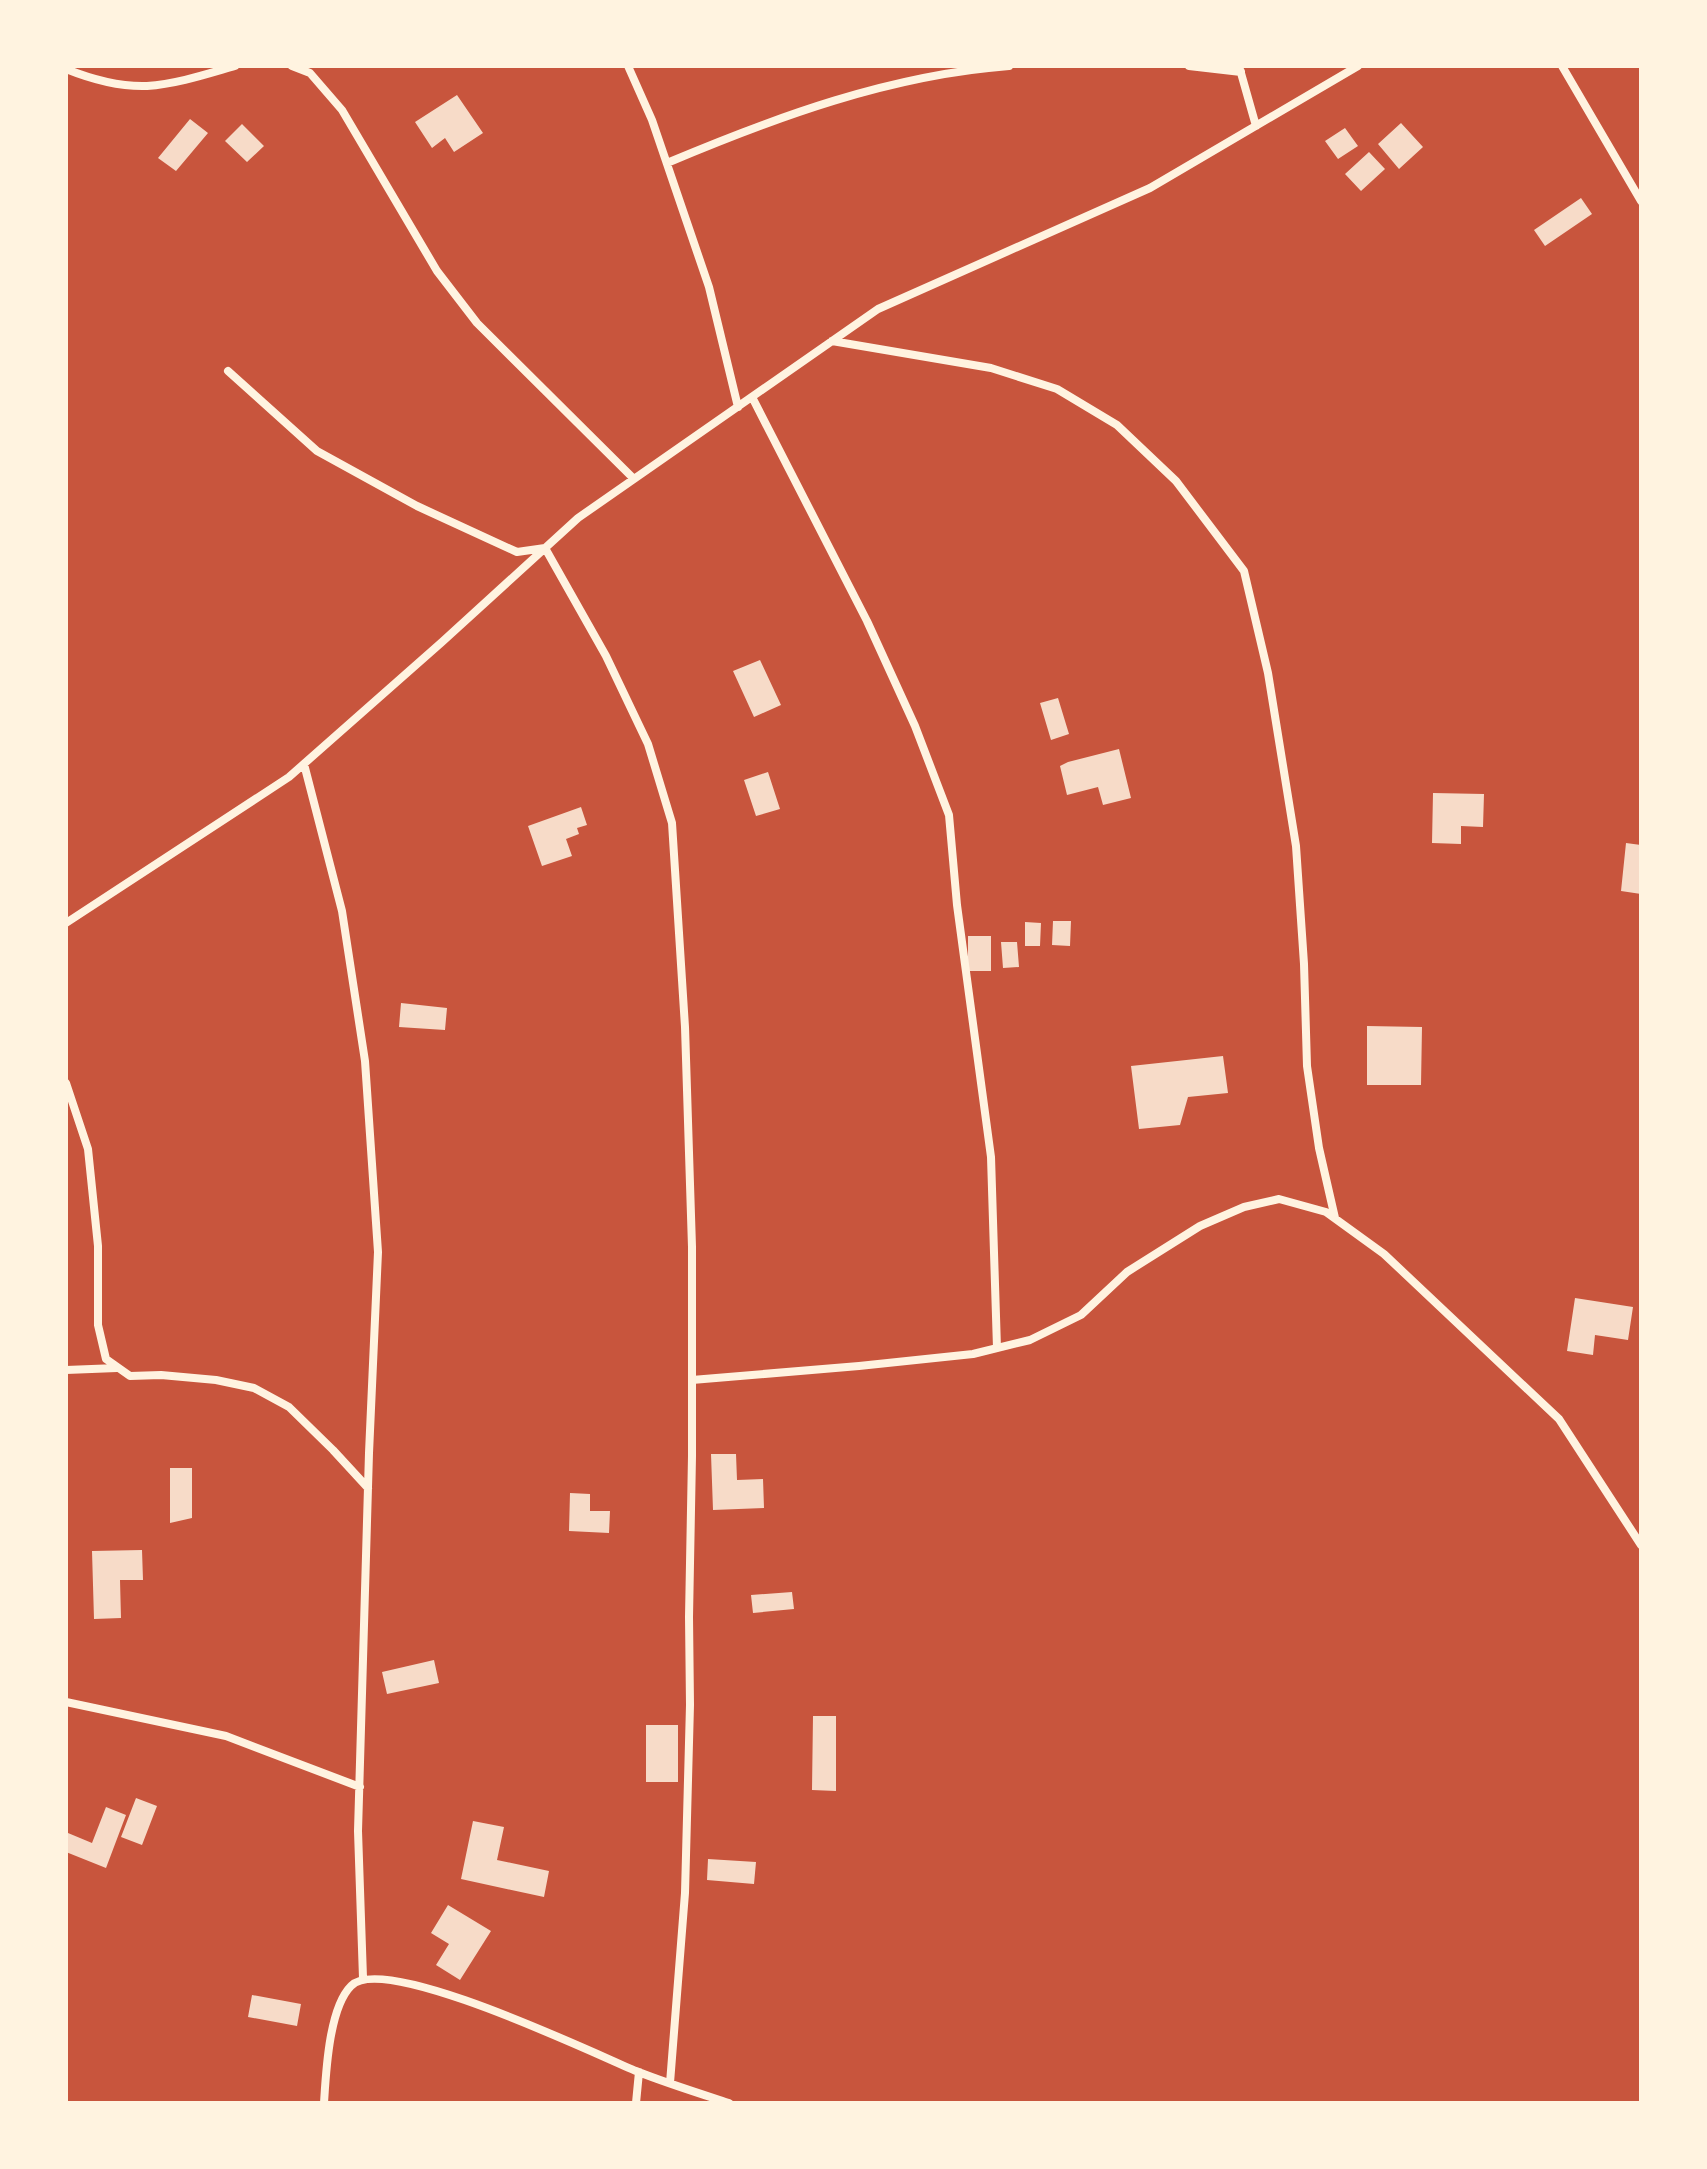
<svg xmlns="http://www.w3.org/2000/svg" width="1707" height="2169" viewBox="0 0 1707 2169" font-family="'PT Sans',sans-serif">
	<rect width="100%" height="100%" fill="#c8553d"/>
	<path fill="#f7dbc8" d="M457,95L483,133L454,152L445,138L432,148L415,122Z
		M190,119L208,133L176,171L158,158Z
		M1401,123L1423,147L1399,169L1378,144Z
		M242,124L264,146L247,162L225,141Z
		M1345,128L1358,146L1338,159L1325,141Z
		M1369,152L1385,169L1361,191L1345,174Z
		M1581,198L1592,214L1545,246L1534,230Z
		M760,660L781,705L754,717L733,671Z
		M1058,698L1069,734L1051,740L1040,703Z
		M1119,749L1131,798L1103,805L1098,787L1067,795L1060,766L1068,762Z
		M768,772L780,809L756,816L744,780Z
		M1433,793L1484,794L1483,827L1461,826V844L1432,843Z
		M581,807L587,825L577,828L579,834L566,839L572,856L542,866L528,826Z
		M1626,843L1641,845V894L1621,891Z
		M1053,921H1071L1070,946L1052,945Z
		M1025,922L1041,923L1040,946H1025Z
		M968,936H991V971H968Z
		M1001,942H1017L1019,967L1003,968Z
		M401,1003L447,1008L445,1030L399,1027Z
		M1367,1026L1422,1027L1421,1085H1367Z
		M1223,1056L1228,1093L1188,1097L1180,1125L1139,1129L1131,1066Z
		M1575,1298L1633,1307L1628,1340L1595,1335L1593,1355L1567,1351Z
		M711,1454H736L737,1480L763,1479L764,1508L713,1510Z
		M170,1468H192V1518L170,1523Z
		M570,1493L590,1494V1511H610L609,1533L569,1531Z
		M142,1550L143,1580H120L121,1618L94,1619L92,1551Z
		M792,1592L794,1609L753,1613L751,1595Z
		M434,1660L439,1683L387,1694L382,1672Z
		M813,1716H836V1791L812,1790Z
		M646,1725H678V1782H646Z
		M136,1798L157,1806L142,1845L121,1837Z
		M106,1807L126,1815L106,1868L66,1852V1838L68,1833L92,1843Z
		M473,1821L504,1827L497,1860L549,1871L544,1897L461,1879Z
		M708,1859L756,1862L754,1884L707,1880Z
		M448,1905L491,1931L460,1980L436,1965L449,1944L431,1933Z
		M252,1995L301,2004L297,2026L248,2017Z"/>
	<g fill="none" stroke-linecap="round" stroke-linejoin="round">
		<path stroke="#fff3e0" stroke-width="8" d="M292,66L310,73L342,110L437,271L477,323L634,479
			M628,66L652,120L709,287L738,407
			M1189,66L1241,72
			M1239,66L1256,126
			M1562,66L1641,201
			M66,69C91,79 120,87 147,86C177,84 207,74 235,66
			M667,163C776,117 890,75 1009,66
			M832,341L991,368L1057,389L1117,425L1176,481L1244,571L1268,673L1296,846L1304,964L1307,1066L1319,1148L1335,1218
			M228,371L317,451L417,506L517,552L545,548L606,656L648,744L672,823L685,1027L692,1247V1456L689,1617L690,1705L685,1893L670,2083
			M752,397L867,621L915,726L949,815L957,905L991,1157L997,1348
			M304,764L342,911L365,1061L378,1252L369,1453L358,1831L363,1978
			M66,923L289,777L442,642L578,518L878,309L1150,188L1358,66
			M66,1083L88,1149L98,1246V1325L106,1359L130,1376L161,1375L216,1380L254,1388L289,1407L333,1450L368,1488
			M66,1370L117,1368
			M692,1380L859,1366L973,1354L1030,1340L1081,1315L1127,1272L1200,1226L1244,1207L1279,1199L1326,1212L1384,1254L1559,1419L1641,1545
			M66,1702L226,1736L360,1787
			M324,2103C326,2072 329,2008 351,1986C383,1952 593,2053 636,2071C666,2083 698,2093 729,2103
			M636,2103L639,2072"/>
	</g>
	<rect width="1707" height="2169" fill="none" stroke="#fff3e0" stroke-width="136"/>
</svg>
